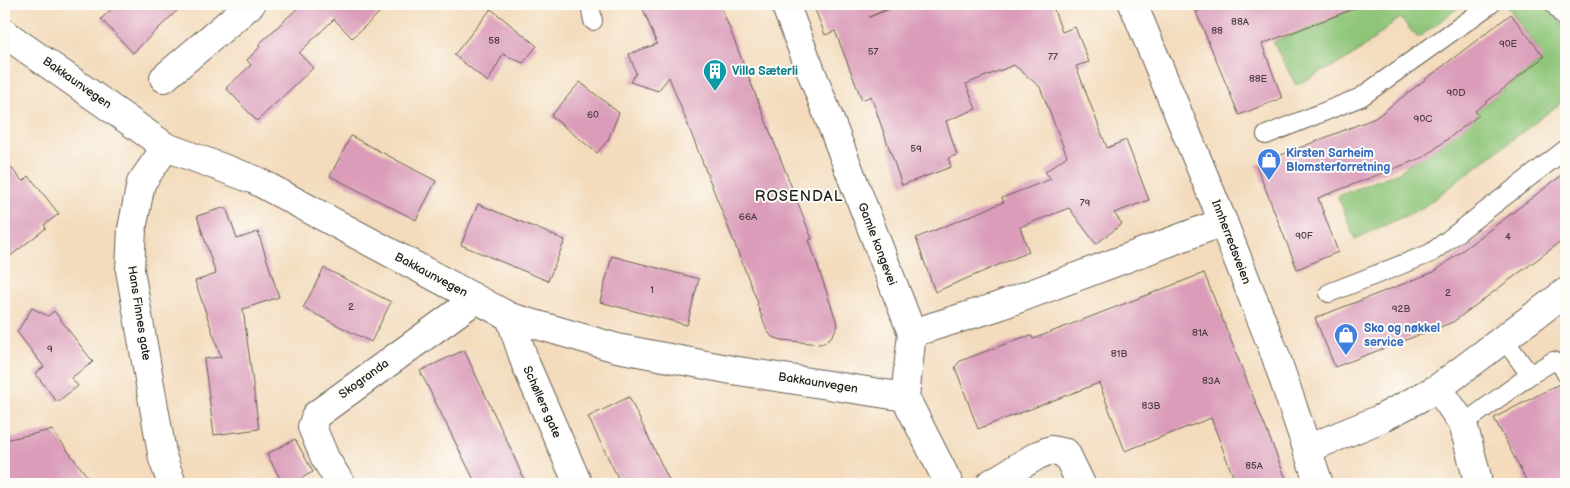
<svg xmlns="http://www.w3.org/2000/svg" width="1570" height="488" viewBox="0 0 1570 488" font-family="'Balsamiq Sans',sans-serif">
	<rect width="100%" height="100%" fill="#fdfcf7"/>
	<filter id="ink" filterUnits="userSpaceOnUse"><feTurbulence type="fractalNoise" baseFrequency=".02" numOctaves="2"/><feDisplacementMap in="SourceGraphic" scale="10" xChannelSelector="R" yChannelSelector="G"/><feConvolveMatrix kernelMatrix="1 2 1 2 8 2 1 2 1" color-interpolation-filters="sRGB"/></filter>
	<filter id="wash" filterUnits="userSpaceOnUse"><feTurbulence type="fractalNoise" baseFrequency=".0096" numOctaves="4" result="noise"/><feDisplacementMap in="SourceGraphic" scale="20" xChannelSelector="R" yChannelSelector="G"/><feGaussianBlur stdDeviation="1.12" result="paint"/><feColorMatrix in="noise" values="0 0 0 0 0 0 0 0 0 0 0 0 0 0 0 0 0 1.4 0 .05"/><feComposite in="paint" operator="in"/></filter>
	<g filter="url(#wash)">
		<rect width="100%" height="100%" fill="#f3dbbc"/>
		<path fill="#8ec578" stroke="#55704a" d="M1356,4H1463L1418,38L1400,18L1351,57L1296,85L1273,42L1341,15Z
			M1506,4H1547L1566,30V99L1422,208L1355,239L1338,196L1399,172L1544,58Z"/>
		<g id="blocks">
			<path fill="#da9cb9" d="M117,4H184L133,53L101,19Z
				M302,4H389L352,38L334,19L299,53L313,68L257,121L226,88L251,65L247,60L260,47L258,45Z
				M641,4H720L812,239L809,240L838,326L832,336L825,342L820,344L782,340L772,337L767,331L757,304L758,303L669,77L658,91L630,82L636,73L629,54L657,44Z
				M813,4H898L869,17L903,4H1052L1062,32L1075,27L1089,62L1076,66L1107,148L1126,140L1149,200L1114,213L1122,224L1096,244L1069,208L1020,227L1029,252L935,292L916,238L1004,202L1002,198L1051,179L1045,172L1067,156L1040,87L1014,65L966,84L976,109L946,121L957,155L948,158L951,167L902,185L871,96L862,100L835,31L825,35Z
				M1218,4H1361V6L1262,44L1282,98L1239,115L1196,12Z
				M491,9L537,46L523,63L503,54L488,82L454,55Z
				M1511,14L1544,57L1475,111L1479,115L1424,157L1318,198L1338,252L1297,269L1256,165L1375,118Z
				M580,82L619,113L608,140L597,153L551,116Z
				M351,136L436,181L416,220L330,176Z
				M4,159L23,182L29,176L59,214L44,225L46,228L4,261Z
				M1566,172V238L1453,322L1335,367L1315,318L1434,272Z
				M478,204L565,240L548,281L461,245Z
				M226,207L237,239L258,232L279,297L243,309L259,429L214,435L204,359L221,357L195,281L216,274L197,216Z
				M612,256L699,279L687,325L600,302Z
				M324,268L391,302L371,342L303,308Z
				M1204,273L1288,484H1236L1211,418L1125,451L1099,383L978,429L955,367L960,361L1024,337L1032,336L1033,339Z
				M32,308L48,316L54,311L93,362L71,378L78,386L57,402L35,373L44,367L17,332Z
				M464,350L507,441L526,484H476L420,371Z
				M1561,383L1566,384V484H1528L1494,418Z
				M629,397L671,484H621L588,417Z
				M52,430L93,484H4V440Z
				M295,439L313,472L290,484H283L267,454Z"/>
		</g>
	</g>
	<g filter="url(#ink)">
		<use href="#blocks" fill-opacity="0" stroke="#675f54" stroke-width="1"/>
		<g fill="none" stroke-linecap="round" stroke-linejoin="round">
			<g stroke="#675f54" stroke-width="20">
				<path id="service" d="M590,4L593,21
					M1554,4L1566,20
					M1266,135L1361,97L1491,4
					M1329,293L1431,253L1566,149
					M1530,375L1553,361L1562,366L1566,374
					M1463,424L1530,375L1504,339"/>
			</g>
			<g stroke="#675f54" stroke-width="30">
				<path id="minor" d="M785,4L912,333L905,397L949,484
					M4,33L166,147L255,180L510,317L617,348L732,370L905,397
					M164,78L251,4
					M166,147L141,183L132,229L130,270L163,459L172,484
					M510,317L526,365L578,484
					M912,333L996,307L1223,222
					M1438,388L1463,424L1477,477L1475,484
					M341,484L325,458L312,427L316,415L476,299
					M990,484L1038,455L1051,450L1066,453L1081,484"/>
			</g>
			<g stroke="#675f54" stroke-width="30">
				<path id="tertiary" d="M1307,449L1380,419L1438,388L1566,292"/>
			</g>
			<g stroke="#675f54" stroke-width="30">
				<path id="secondary" d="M1133,4L1223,222L1275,354L1319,484"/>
			</g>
			<use href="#service" stroke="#fff" stroke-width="18"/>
			<use href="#minor" stroke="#fff" stroke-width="28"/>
			<use href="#tertiary" stroke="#fff" stroke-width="28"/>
			<use href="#secondary" stroke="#fff" stroke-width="28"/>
		</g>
	</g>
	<defs>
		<g id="building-pin" transform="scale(1.25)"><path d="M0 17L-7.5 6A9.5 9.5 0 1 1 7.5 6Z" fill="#0f9aa8" stroke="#fdfcf7"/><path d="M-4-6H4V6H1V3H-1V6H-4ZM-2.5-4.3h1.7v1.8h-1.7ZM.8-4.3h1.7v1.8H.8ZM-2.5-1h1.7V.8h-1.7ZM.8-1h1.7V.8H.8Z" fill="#fff"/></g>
		<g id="shop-pin" transform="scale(1.25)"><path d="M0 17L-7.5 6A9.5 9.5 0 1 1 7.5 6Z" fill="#3f7fe0" stroke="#fdfcf7"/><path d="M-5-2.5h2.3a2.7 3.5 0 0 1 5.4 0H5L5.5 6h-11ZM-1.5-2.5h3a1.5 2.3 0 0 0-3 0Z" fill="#fff"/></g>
	</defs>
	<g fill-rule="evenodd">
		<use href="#building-pin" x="715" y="71"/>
		<use href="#shop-pin" x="1269" y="160"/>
		<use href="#shop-pin" x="1346" y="335"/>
	</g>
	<g text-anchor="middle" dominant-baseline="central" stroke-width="4" stroke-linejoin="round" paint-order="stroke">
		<g font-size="10" fill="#4c3c43">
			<text x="1240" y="22">88A</text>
			<text x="1217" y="31">88</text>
			<text x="494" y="41">58</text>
			<text x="1508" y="44">90E</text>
			<text x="873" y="52">57</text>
			<text x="1053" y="57">77</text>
			<text x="1258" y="79">88E</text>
			<text x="1456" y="93">90D</text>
			<text x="593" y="115">60</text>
			<text x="1423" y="119">90C</text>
			<text x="916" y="149">59</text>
			<text x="1085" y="203">79</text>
			<text x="748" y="217">66A</text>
			<text x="1304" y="236">90F</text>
			<text x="1508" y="237">4</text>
			<text x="652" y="290">1</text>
			<text x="1448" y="293">2</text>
			<text x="351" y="307">2</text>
			<text x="1401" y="309">92B</text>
			<text x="1200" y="333">81A</text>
			<text x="50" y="349">9</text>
			<text x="1119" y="354">81B</text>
			<text x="1211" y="381">83A</text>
			<text x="1151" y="406">83B</text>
			<text x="1254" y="466">85A</text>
		</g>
		<g font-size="12" font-weight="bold" fill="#0d838f" stroke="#fdfcf7" text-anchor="start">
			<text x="732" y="71">Villa Sæterli</text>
		</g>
		<g font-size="12" fill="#1c1c1c" stroke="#fdfcf7">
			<text transform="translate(77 83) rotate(35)">Bakkaunvegen</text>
			<text transform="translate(1231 242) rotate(69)">Innherredsveien</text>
			<text transform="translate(877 244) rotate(69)">Gamle kongevei</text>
			<text transform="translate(431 275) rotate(28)">Bakkaunvegen</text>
			<text transform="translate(139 313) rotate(81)">Hans Finnes gate</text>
			<text transform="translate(364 379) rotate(-36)">Skogranda</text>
			<text transform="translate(818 383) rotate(9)">Bakkaunvegen</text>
			<text transform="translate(542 402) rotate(66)">Schøllers gate</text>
		</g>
		<g font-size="12" font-weight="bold" fill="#366cbe" stroke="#fdfcf7" text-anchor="start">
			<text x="1286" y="153">Kirsten Sarheim<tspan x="1286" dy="14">Blomsterforretning</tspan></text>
			<text x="1364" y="328">Sko og nøkkel<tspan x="1364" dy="14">service</tspan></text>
		</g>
		<g font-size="15" letter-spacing="1" fill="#1c1c1c" stroke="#fdfcf7">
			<text x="799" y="196">ROSENDAL</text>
		</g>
	</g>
	<rect width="1570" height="488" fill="none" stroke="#fdfcf7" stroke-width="20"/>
</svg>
